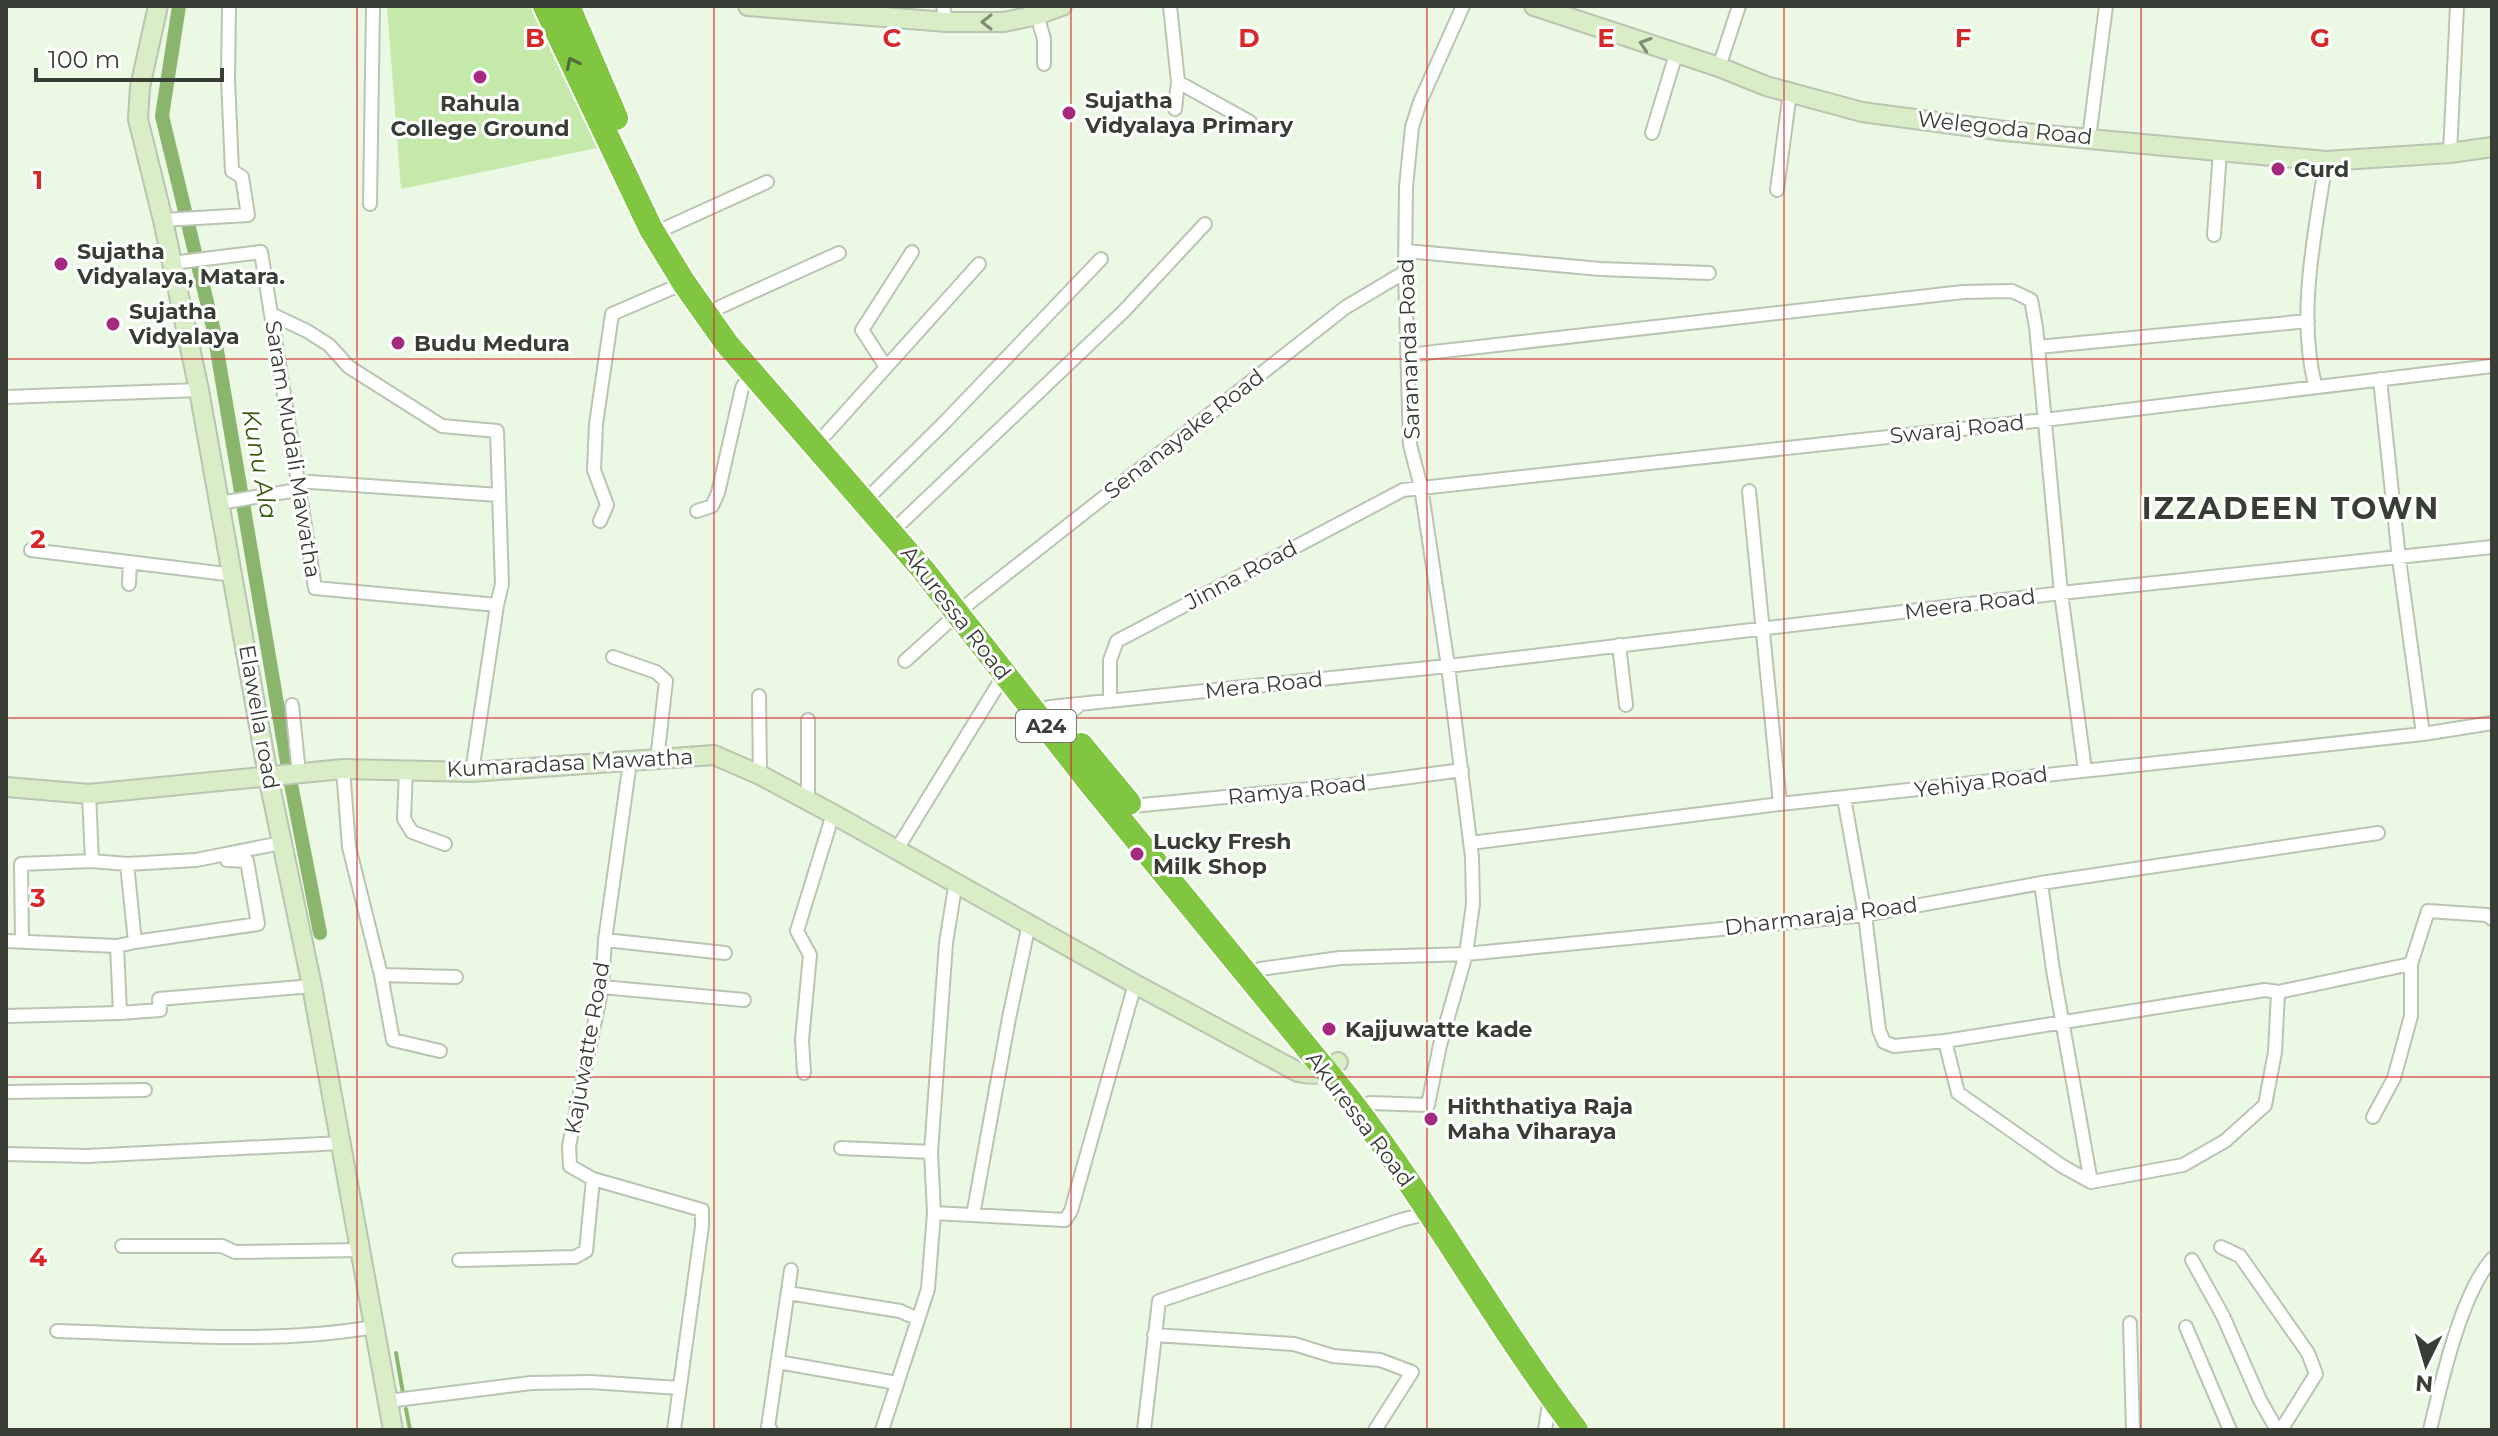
<svg xmlns="http://www.w3.org/2000/svg" width="2498" height="1436" viewBox="0 0 2498 1436" font-family="Montserrat,sans-serif">
	<rect width="100%" height="100%" fill="#ebf8e3"/>
	<path fill="#c4e9aa" d="M387,6H537L597,148L401,189Z"/>
	<g fill="none" stroke-linecap="round" stroke-linejoin="round">
		<path stroke="#8bb56c" stroke-width="4" d="M396,1353L403,1393
			M406,1409L410,1430"/>
		<path stroke="#8bb56c" stroke-width="14" d="M179,6L162,116L213,327L289,774L320,933"/>
		<g stroke="#b9c5b2" stroke-width="16">
			<path id="street" d="M943,6L946,22
				M1170,6L1178,82L1175,109
				M1037,15L1044,39V64
				M1719,67L1739,6
				M1178,82L1250,122
				M1652,133L1676,54
				M2089,138L2106,6
				M2450,153L2457,6
				M1777,190L1790,92
				M370,204L373,6
				M163,220L248,215L242,177L232,171L228,79L229,6
				M668,227L767,182
				M2214,235L2220,151
				M1406,251L1600,269L1709,273
				M172,263L261,252L315,588L497,605L502,584L497,431L442,426L349,367L329,345L307,331L271,314
				M720,307L839,253
				M2038,347L2308,321
				M1408,355L1963,292L2012,291L2031,300L2036,327L2061,593L2085,770
				M886,367L862,330L912,252
				M2380,379L2399,559L2423,734
				M2315,385C2297,314 2315,233 2326,161
				M6,397L199,390
				M826,434L979,264
				M296,481L499,495
				M1749,491L1780,804
				M874,492L944,423L1101,259
				M220,503L297,490
				M697,511L712,506L718,493L742,388L750,374
				M600,521L607,505L594,470L596,424L612,314L684,283
				M902,522L1124,311L1205,224
				M31,550L234,575
				M129,584L130,562
				M968,604L1346,307L1405,272
				M1619,645L1626,705
				M613,657L656,672L666,681L657,760
				M905,661L957,614
				M759,696L760,775
				M1110,701V660L1117,641L1403,490L2044,420L2492,366
				M292,705L299,773
				M1034,711L1050,707L1448,666L2061,593L2492,547
				M1050,732L1080,704
				M630,762L605,940L602,987L569,1146L570,1166L593,1179L702,1210V1226L674,1430
				M343,769L349,847L381,975L393,1040L440,1051
				M406,769L404,819L412,832L445,844
				M472,772L497,605
				M89,794L92,861
				M1844,798L1865,915L1879,1030L1884,1042L1894,1046L1945,1041L2265,990L2278,992L2411,964V1016L2394,1078L2373,1117
				M808,800V720
				M1132,806L1350,785L1462,770
				M1470,843L1780,804L2423,734L2492,723
				M897,849L1004,675
				M2041,883L2053,970L2091,1182
				M22,940L21,864L92,861L127,864L196,860L281,843
				M605,940L725,953
				M6,941L117,946L135,942L127,864
				M135,942L258,924L247,861L227,860L226,855
				M2411,964L2428,911L2487,915L2492,919
				M1260,969L1340,958L1466,954L1865,915L2041,883L2378,833
				M381,975L456,977
				M602,987L744,1000
				M120,1013L160,1010L159,999L312,986
				M6,1016L120,1013L117,946
				M1945,1041L1958,1093L2062,1166L2091,1182L2183,1165L2225,1141L2265,1105L2275,1052L2278,992
				M804,1073L802,1040L810,955L797,931L833,814
				M6,1092L145,1090
				M1370,1103L1428,1105L1440,1045L1466,954L1473,904L1472,857L1448,666L1421,487L1410,445L1405,272L1406,187L1412,127L1420,102L1463,6
				M841,1148L931,1152
				M6,1154L87,1156L341,1143
				M934,1213L1065,1220L1071,1211L1135,984
				M973,1215L1009,1018L1029,924
				M122,1246H222L235,1252L360,1250
				M2221,1247L2240,1256L2308,1353L2316,1374L2281,1430
				M459,1260L575,1257L586,1251L593,1179
				M2192,1260L2223,1316L2260,1400L2277,1430
				M788,1293L900,1311L918,1319
				M2130,1323L2133,1430
				M2186,1327L2230,1430
				M57,1331C162,1334 270,1345 374,1327
				M1154,1335L1294,1344L1333,1356L1380,1360L1412,1372L1375,1430
				M778,1362L897,1383
				M388,1401L531,1383L591,1382L679,1388
				M771,1430L768,1427L791,1270
				M882,1430L928,1289L934,1213L931,1152L946,943L956,881
				M1144,1430L1159,1301L1401,1220L1429,1213
				M1545,1430L1550,1398
				M2430,1430C2441,1383 2461,1294 2492,1259"/>
		</g>
		<g stroke="#b9c5b2" stroke-width="22">
			<path id="secondary" d="M158,6L140,87L138,119L163,220L199,390L268,776L312,986L393,1430
				M748,6L946,22H1004L1037,15L1062,6
				M1534,6L1719,67L1766,86L1862,112L2004,131L2326,161L2450,153L2492,147
				M6,787L89,794L343,769L472,772L714,755L760,775L833,814L1135,984L1298,1072C1316,1076 1325,1074 1338,1062"/>
		</g>
		<g stroke="#fff" stroke-width="28">
			<path id="highway" d="M545,6L651,229L684,283L727,344L924,571L1091,784L1349,1099C1431,1205 1495,1323 1576,1430
				M568,6L616,118
				M1081,745L1129,803"/>
		</g>
		<use href="#street" stroke="#fff" stroke-width="12"/>
		<use href="#secondary" stroke="#d9eec6" stroke-width="18"/>
		<use href="#highway" stroke="#80c640" stroke-width="24"/>
	</g>
	<defs><path id="oneway-chevron" d="M-2-3.5L2.5 0L-2 3.5" fill="none" stroke-width="1.6" stroke-linecap="round" stroke-linejoin="round" transform="scale(2)"/></defs>
	<g stroke="#808d76">
		<use href="#oneway-chevron" transform="translate(987 22) rotate(180)"/>
		<use href="#oneway-chevron" transform="translate(1645 44) rotate(-162)"/>
	</g>
	<use stroke="#516d39" href="#oneway-chevron" transform="translate(572 63) rotate(-116)"/>
	<path fill="none" stroke="#d62828" stroke-width="2" stroke-opacity="0.55" d="M357,6V1430M714,6V1430M1071,6V1430M1427,6V1430M1784,6V1430M2141,6V1430M6,359H2492M6,718H2492M6,1077H2492"/>
	<g fill="#a42a7f" stroke="#fff" stroke-width="3">
		<circle cx="480" cy="77" r="8"/>
		<circle cx="1069" cy="113" r="8"/>
		<circle cx="2278" cy="169" r="8"/>
		<circle cx="61" cy="264" r="8"/>
		<circle cx="113" cy="324" r="8"/>
		<circle cx="398" cy="343" r="8"/>
		<circle cx="1137" cy="854" r="8"/>
		<circle cx="1329" cy="1029" r="8"/>
		<circle cx="1431" cy="1119" r="8"/>
	</g>
	<g text-anchor="middle" dominant-baseline="central" stroke-width="6" stroke-linejoin="round" paint-order="stroke">
		<rect fill="#fff" stroke="#747772" stroke-width="2" x="1016" y="710" width="60" height="32" rx="6"/>
		<g font-size="20" font-weight="bold" fill="#383d35">
			<text x="1046" y="726">A24</text>
		</g>
		<g font-size="22" font-weight="bold" fill="#383d35" stroke="#fff" text-anchor="start">
			<text x="1085" y="100">Sujatha<tspan x="1085" dy="25">Vidyalaya Primary</tspan></text>
			<text x="480" y="103" text-anchor="middle">Rahula<tspan x="480" dy="25">College Ground</tspan></text>
			<text x="2294" y="169">Curd</text>
			<text x="77" y="251">Sujatha<tspan x="77" dy="25">Vidyalaya, Matara.</tspan></text>
			<text x="129" y="311">Sujatha<tspan x="129" dy="25">Vidyalaya</tspan></text>
			<text x="414" y="343">Budu Medura</text>
			<text x="1153" y="841">Lucky Fresh<tspan x="1153" dy="25">Milk Shop</tspan></text>
			<text x="1345" y="1029">Kajjuwatte kade</text>
			<text x="1447" y="1106">Hiththatiya Raja<tspan x="1447" dy="25">Maha Viharaya</tspan></text>
		</g>
		<g font-size="22" fill="#383d35" stroke="#fff">
			<text transform="translate(2005 128) rotate(6)">Welegoda Road</text>
			<text transform="translate(1409 349) rotate(-92)">Sarananda Road</text>
			<text transform="translate(1957 429) rotate(-6)">Swaraj Road</text>
			<text transform="translate(1184 434) rotate(-38)">Senanayake Road</text>
			<text transform="translate(293 449) rotate(81)">Saram Mudali Mawatha</text>
			<text transform="translate(1241 575) rotate(-28)">Jinna Road</text>
			<text transform="translate(1970 604) rotate(-7)">Meera Road</text>
			<text transform="translate(956 613) rotate(52)">Akuressa Road</text>
			<text transform="translate(1264 685) rotate(-6)">Mera Road</text>
			<text transform="translate(259 717) rotate(80)">Elawella road</text>
			<text transform="translate(570 763) rotate(-3)">Kumaradasa Mawatha</text>
			<text transform="translate(1981 782) rotate(-7)">Yehiya Road</text>
			<text transform="translate(1297 790) rotate(-6)">Ramya Road</text>
			<text transform="translate(1821 916) rotate(-7)">Dharmaraja Road</text>
			<text transform="translate(587 1048) rotate(-80)">Kajuwatte Road</text>
			<text transform="translate(1360 1119) rotate(53)">Akuressa Road</text>
		</g>
		<g font-size="24" font-style="italic" fill="#335a0a" stroke="#fff">
			<text transform="translate(260 464) rotate(80)">Kunu Ala</text>
		</g>
		<g font-size="30" font-weight="bold" letter-spacing="2" fill="#383d35" stroke="#fff">
			<text x="2291" y="508">IZZADEEN TOWN</text>
		</g>
	</g>
	<g font-size="26" text-anchor="middle" font-weight="bold" fill="#d62828" stroke="#fff" stroke-width="6" stroke-linejoin="round" paint-order="stroke">
		<text x="535" y="47">B</text>
		<text x="892" y="47">C</text>
		<text x="1249" y="47">D</text>
		<text x="1606" y="47">E</text>
		<text x="1963" y="47">F</text>
		<text x="2320" y="47">G</text>
		<text x="38" y="189">1</text>
		<text x="38" y="548">2</text>
		<text x="38" y="907">3</text>
		<text x="38" y="1266">4</text>
	</g>
	<rect width="2498" height="1436" fill="none" stroke="#383d35" stroke-width="16"/>
	<g transform="translate(2426 1364) rotate(185)" stroke="#ffffff" stroke-width="6" paint-order="stroke">
	<path d="M0-6L14 30L0 20L-14 30Z" fill="#383d35"/>
	<text y="-12" font-size="22" font-weight="bold" text-anchor="middle" fill="#383d35">N</text>
	</g>
	<path d="M36 68v12h186v-12" fill="none" stroke="#383d35" stroke-width="4"/>
	<text x="48" y="68" font-size="24" fill="#383d35" stroke="#ffffff" stroke-width="6" paint-order="stroke">100 m</text>
</svg>
